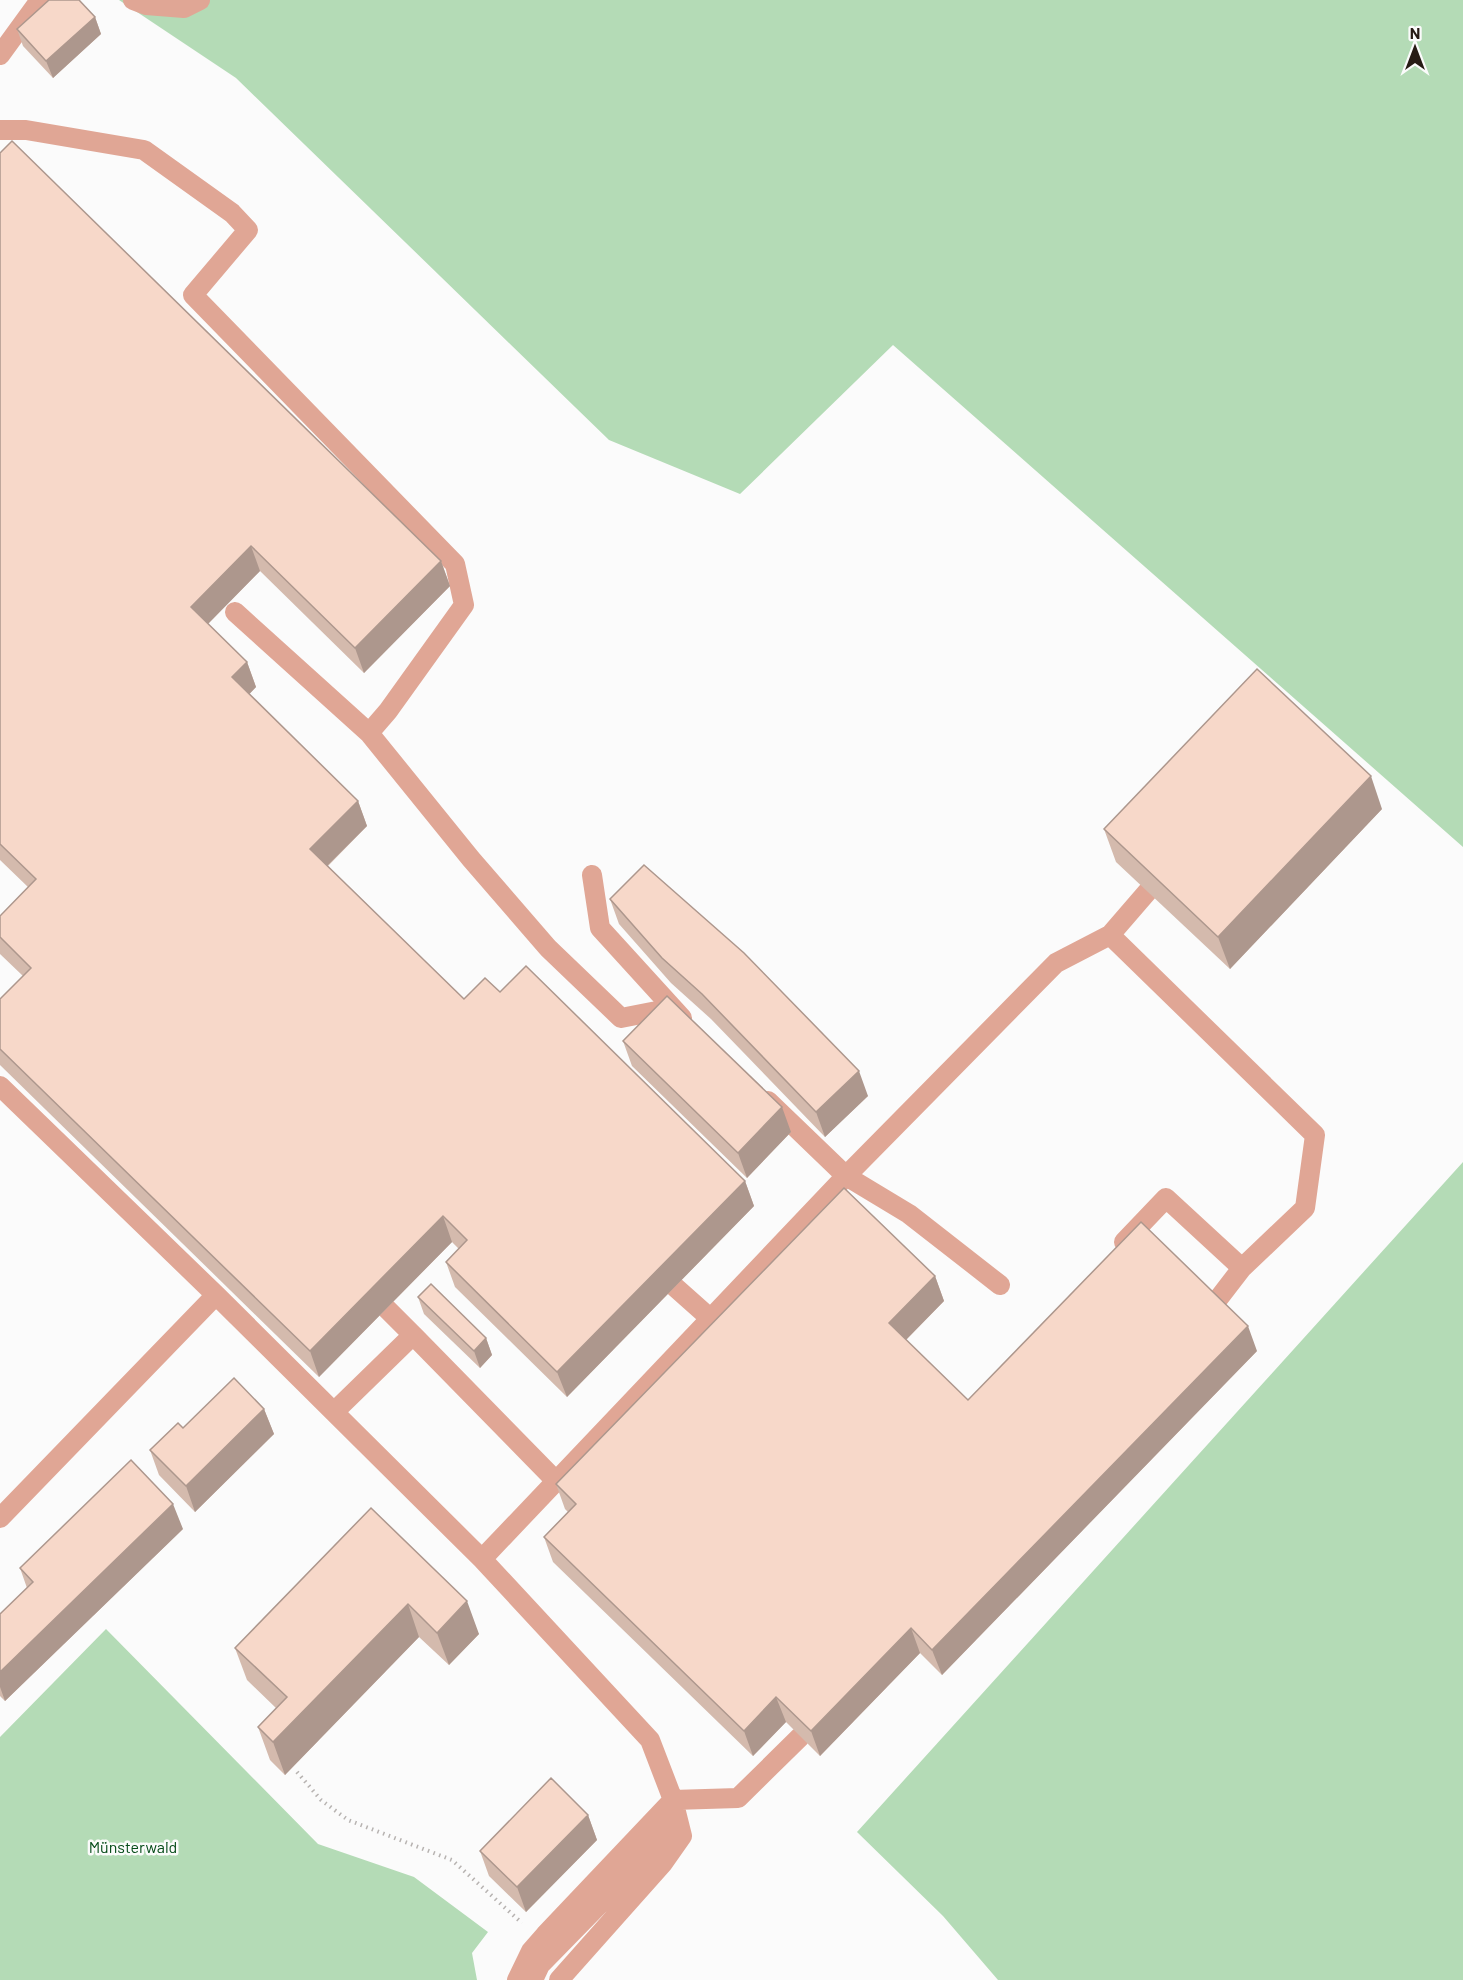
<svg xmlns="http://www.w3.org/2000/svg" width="1463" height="1980" viewBox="0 0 1463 1980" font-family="Barlow,sans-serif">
	<rect width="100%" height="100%" fill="#fbfbfb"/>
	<path fill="#b4dbb6" d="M119,0H1463V847L893,345L740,494L609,440L236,78Z
		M1463,1162V1980H998L943,1916L857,1832Z
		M106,1629L318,1844L414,1877L488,1932L472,1953L477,1980H0V1737Z"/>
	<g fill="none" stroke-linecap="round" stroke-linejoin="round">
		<path stroke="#b7b3b1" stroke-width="4" stroke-dasharray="1.5 4.5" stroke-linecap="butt" d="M297,1772L321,1800L348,1820L452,1860L522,1923"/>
		<path stroke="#e0a695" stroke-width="20" d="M133,0L146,5L184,8L200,0
			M0,55L40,0
			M0,130H26L144,150L232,213L248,230L193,295L455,564L464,605L388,711L369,733L235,612
			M369,733L471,859L548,948L621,1018L672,1008
			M592,875L600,928L682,1018
			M1110,935L1148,891
			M0,1086L216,1295L482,1559L650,1740L673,1800L682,1836L663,1863L559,1980
			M768,1101L846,1176L909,1214L1000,1285
			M1124,1242L1166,1198L1242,1268
			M675,1287L711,1319
			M386,1308L413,1335
			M334,1412L413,1335L556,1481
			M0,1518L216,1295
			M482,1559L846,1176L1056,963L1110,935L1315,1135L1305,1208L1242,1268L1212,1307
			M517,1980L531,1951L545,1935L673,1800L738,1798L800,1737
			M533,1980L540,1965L632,1871L664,1829L672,1805"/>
	</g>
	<path fill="#d4baad" d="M95,17L101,34L53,78L23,46L17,29Z
		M0,153L441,561L450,586L364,673L260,571L208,624L247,662L256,687L249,694L358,801L367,826L328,866L464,999L500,992L745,1181L754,1206L567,1397L455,1287L446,1262L459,1249L452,1242L319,1377L0,1065V999L23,976L0,954V916L28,887L0,860Z
		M1382,809L1230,969L1116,862L1104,829Z
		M610,899L868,1096L825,1137L711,1019L671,983L619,924Z
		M623,1041L791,1132L747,1178L632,1066Z
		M935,1276L944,1301L906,1340L968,1400L1257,1351L942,1675L920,1653L820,1756L786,1722L753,1756L553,1562L544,1537L568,1512L565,1509L556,1484Z
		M418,1297L486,1338L492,1355L480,1368L424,1314Z
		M264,1409L274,1434L195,1512L159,1475L150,1450Z
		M371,1508L479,1634L449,1665L419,1637L285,1775L270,1760L258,1727L276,1708L247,1680L235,1648Z
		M183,1529L5,1701L0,1696V1614L27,1588L20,1568Z
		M588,1815L597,1840L526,1912L489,1876L480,1851Z"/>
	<path fill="#ad978d" d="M95,17L101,34L53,78L46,61Z
		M251,546L260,571L200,632L191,607Z
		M441,561L450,586L364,673L355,648Z
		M247,662L256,687L241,703L232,677Z
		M1371,776L1382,809L1230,969L1218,937Z
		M358,801L367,826L319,874L310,849Z
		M859,1071L868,1096L825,1137L816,1112Z
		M782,1107L791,1132L747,1178L738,1153Z
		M745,1181L754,1206L567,1397L557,1372Z
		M443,1216L452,1242L319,1377L310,1351Z
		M935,1276L944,1301L898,1348L889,1323Z
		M1248,1326L1257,1351L942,1675L932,1650Z
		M486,1338L492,1355L480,1368L474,1351Z
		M264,1409L274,1434L195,1512L186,1486Z
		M173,1504L183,1529L5,1701L0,1687V1672Z
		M467,1601L479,1634L449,1665L437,1633Z
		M408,1604L419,1637L285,1775L273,1742Z
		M911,1628L920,1653L820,1756L811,1731Z
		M776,1697L786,1722L753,1756L744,1731Z
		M588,1815L597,1840L526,1912L517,1887Z"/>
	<path fill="#f7d8c9" stroke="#ad978d" stroke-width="1.5" d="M49,0H79L95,17L46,61L17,29Z
		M12,141L441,561L355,648L251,546L191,607L247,662L232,677L358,801L310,849L464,999L485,978L500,992L526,966L745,1181L557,1372L446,1262L467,1240L443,1216L310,1351L0,1049V999L31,968L0,937V916L36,879L0,844V153Z
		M1257,669L1371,776L1218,937L1104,829Z
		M644,865L744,953L859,1071L816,1112L702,994L662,958L610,899Z
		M667,996L782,1107L738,1153L623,1041Z
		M844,1188L935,1276L889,1323L968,1400L1141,1222L1248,1326L932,1650L911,1628L811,1731L776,1697L744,1731L544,1537L576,1504L556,1484Z
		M431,1284L486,1338L474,1351L418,1297Z
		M234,1378L264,1409L186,1486L150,1450L178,1423L183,1428Z
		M131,1460L173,1504L0,1672V1614L33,1582L20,1568Z
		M371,1508L467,1601L437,1633L408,1604L273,1742L258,1727L287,1697L235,1648Z
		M551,1778L588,1815L517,1887L480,1851Z"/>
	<g text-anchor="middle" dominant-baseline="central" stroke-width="5" stroke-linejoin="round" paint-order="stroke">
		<g font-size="16" fill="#054b18" stroke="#fbfbfb">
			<text x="133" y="1846">Münsterwald</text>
		</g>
	</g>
	<g transform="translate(1415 48)" stroke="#fbfbfb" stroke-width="4.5" paint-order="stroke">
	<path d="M0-4.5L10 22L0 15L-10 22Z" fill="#271b15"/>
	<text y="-9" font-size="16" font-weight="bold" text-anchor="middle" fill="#271b15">N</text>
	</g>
</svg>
